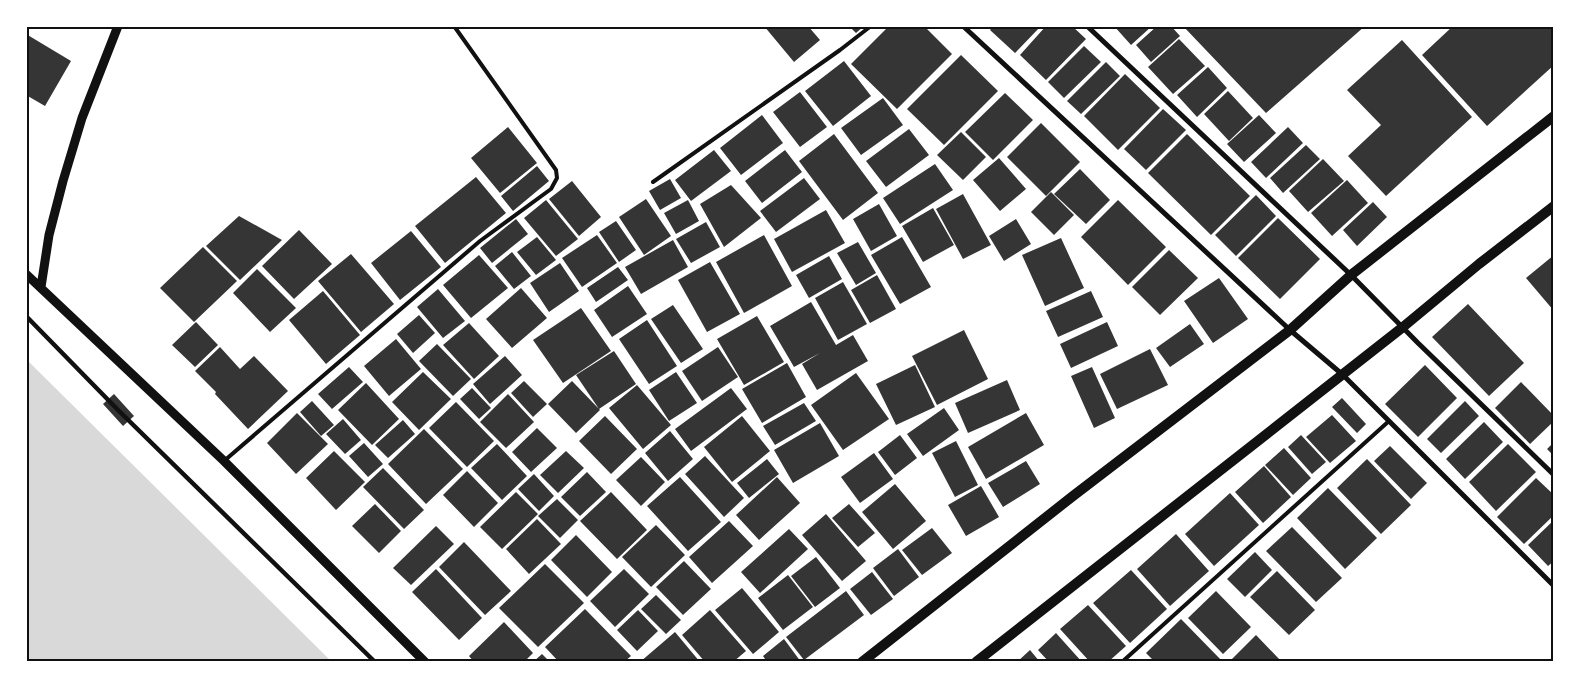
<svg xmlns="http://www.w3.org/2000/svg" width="1580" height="688" viewBox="0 0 1580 688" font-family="Karla,sans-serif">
	<rect width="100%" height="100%" fill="#fff"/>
	<path fill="#d9d9d9" d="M26,359L332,662H26Z"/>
	<path fill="#353535" d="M764,26H808L820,40L794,62Z
		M849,26H864L856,33Z
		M889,26H924L952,54L897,109L851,64Z
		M993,26H1041L1015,53L990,30Z
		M1046,26H1072L1086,39L1046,80L1020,55Z
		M1114,26H1152L1131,45Z
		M1157,26H1171L1180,36L1151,62L1136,45Z
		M1183,26H1365L1266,113Z
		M1453,26H1554V65L1487,126L1422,55Z
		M26,34L71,61L45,106L26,95Z
		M1179,39L1205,66L1173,94L1148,67Z
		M1402,40L1472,117L1386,196L1348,156L1381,125L1347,90Z
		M1084,46L1101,62L1064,98L1048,82Z
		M961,55L998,91L944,145L907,109Z
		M844,61L871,96L833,126L805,91Z
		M1106,62L1120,76L1081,114L1067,101Z
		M1208,67L1227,88L1197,117L1177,95Z
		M1125,74L1160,108L1118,150L1084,116Z
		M1228,91L1253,118L1229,141L1204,114Z
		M800,92L827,127L800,147L773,112Z
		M1005,93L1033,120L993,160L965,132Z
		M883,98L903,125L861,155L841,128Z
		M1163,109L1186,130L1146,170L1124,149Z
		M762,115L783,143L741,175L720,148Z
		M1259,115L1276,133L1244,162L1227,144Z
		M1041,123L1080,162L1046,196L1007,157Z
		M508,127L537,163L500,193L471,158Z
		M1288,127L1303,143L1266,178L1251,162Z
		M909,129L929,155L886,187L866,161Z
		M961,132L986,157L963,180L937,155Z
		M834,134L878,193L843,220L799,161Z
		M1187,134L1250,196L1211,235L1148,173Z
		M1306,145L1320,159L1283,193L1270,178Z
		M714,150L731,171L691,201L675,180Z
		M785,150L802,172L762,203L745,181Z
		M999,158L1026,189L1000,211L973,180Z
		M1323,159L1344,181L1308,212L1289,191Z
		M935,164L953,190L900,224L883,198Z
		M537,166L549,181L513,211L501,196Z
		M1080,169L1110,200L1086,224L1054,194Z
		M476,177L506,213L445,263L415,226Z
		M804,178L820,199L776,232L760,211Z
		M670,179L681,198L660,210L649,191Z
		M1347,180L1368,203L1332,236L1311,213Z
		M572,181L601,217L579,236L549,199Z
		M731,185L761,218L724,247L700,204Z
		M1051,192L1074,215L1054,235L1031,212Z
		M963,194L991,245L963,259L936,209Z
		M1256,195L1276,216L1236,256L1215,235Z
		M646,199L671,236L644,255L619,217Z
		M546,200L578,239L556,256L524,218Z
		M688,200L699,221L676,234L664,213Z
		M1118,200L1166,247L1128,285L1081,237Z
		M1373,202L1387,217L1357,246L1343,230Z
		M879,204L897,236L871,251L853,219Z
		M933,208L954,245L923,262L902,226Z
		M826,210L845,243L792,272L774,239Z
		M239,216L282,240L240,280L206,246Z
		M1278,218L1320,259L1280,299L1238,258Z
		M516,219L528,234L492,263L480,248Z
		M1016,219L1031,244L1004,261L989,236Z
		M616,221L636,250L619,262L599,232Z
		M706,222L720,247L691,263L676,239Z
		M299,230L332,264L294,299L262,266Z
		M411,231L441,267L400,300L371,263Z
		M597,235L617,263L582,287L562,258Z
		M764,235L792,286L744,313L716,262Z
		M537,237L556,260L536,275L517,252Z
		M902,237L931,287L900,304L871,255Z
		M1061,238L1084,288L1045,306L1022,255Z
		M673,240L688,267L641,294L625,267Z
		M858,242L876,273L856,285L837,253Z
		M203,247L237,281L194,322L160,288Z
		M1169,250L1198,278L1160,315L1132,287Z
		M512,252L531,276L514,289L495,266Z
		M351,254L394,304L361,332L318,281Z
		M479,255L508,288L471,318L443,285Z
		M1554,255V311L1526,278Z
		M829,256L842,279L809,298L796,275Z
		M710,262L740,314L707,332L678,280Z
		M560,263L579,291L549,312L530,283Z
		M618,267L628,280L596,302L587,288Z
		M257,269L296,308L270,332L233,293Z
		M877,275L896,309L870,323L851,290Z
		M1219,278L1248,319L1213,343L1184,301Z
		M843,282L867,324L838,340L815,298Z
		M628,286L647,314L612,337L594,310Z
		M521,288L547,318L512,348L486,319Z
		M438,289L465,321L443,338L417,307Z
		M323,291L360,335L326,364L289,320Z
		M1091,291L1103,317L1058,337L1046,311Z
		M811,302L836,345L853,335L868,361L817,390L802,364L820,353L794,367L770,326Z
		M1468,304L1524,363L1489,396L1432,337Z
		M673,305L703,349L681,363L651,319Z
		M581,308L611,351L563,383L533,340Z
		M419,315L435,333L413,353L397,334Z
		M757,316L784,362L744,385L717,339Z
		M647,320L677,366L649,384L619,339Z
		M196,322L218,345L195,367L172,345Z
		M1107,322L1118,346L1071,368L1060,344Z
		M469,323L499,356L474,379L443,345Z
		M1190,324L1204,344L1170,367L1156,348Z
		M964,330L988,379L937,405L912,356Z
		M396,339L421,369L389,396L364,366Z
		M437,344L471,379L453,396L419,361Z
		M220,347L240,369L254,356L288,391L248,429L215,394L216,392L195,371Z
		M718,347L738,377L702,401L682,371Z
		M1150,349L1168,385L1117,409L1100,374Z
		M614,351L636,384L599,409L576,375Z
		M505,356L522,375L490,404L473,384Z
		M787,363L806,397L762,423L742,389Z
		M915,365L935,407L896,425L876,384Z
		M1425,365L1457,398L1418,437L1385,404Z
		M349,367L363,382L332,409L318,394Z
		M1092,367L1115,418L1094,428L1071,376Z
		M423,372L451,399L419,430L392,402Z
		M676,372L697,403L669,421L649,390Z
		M856,373L889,419L843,450L811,405Z
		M1007,380L1020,410L968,433L955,403Z
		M524,381L547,404L533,417L511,393Z
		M572,381L600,410L576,433L548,404Z
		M1521,382L1554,416V421L1530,444L1495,408Z
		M366,383L399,419L372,445L338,410Z
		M637,385L671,425L643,449L609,408Z
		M472,388L491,408L479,419L460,399Z
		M731,388L747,409L691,451L675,429Z
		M114,394L134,416L123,426L103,404Z
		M508,394L534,422L506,448L480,422Z
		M1342,398L1366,424L1357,433L1332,407Z
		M312,401L334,425L321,436L300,412Z
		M1465,401L1479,416L1441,453L1427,439Z
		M456,402L494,441L467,467L429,428Z
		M804,403L816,421L775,445L763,426Z
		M944,408L959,430L923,456L907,434Z
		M297,413L328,444L296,474L267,443Z
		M1026,413L1044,445L986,479L968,447Z
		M1332,415L1356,441L1330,463L1306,437Z
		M605,416L637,449L611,474L579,441Z
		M742,416L770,451L732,482L704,447Z
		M343,419L361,440L345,454L326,434Z
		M403,420L415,434L388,458L375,445Z
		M1484,422L1503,442L1465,479L1446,459Z
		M820,423L839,456L793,483L774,450Z
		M537,428L557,448L531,472L512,452Z
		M424,429L463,469L426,504L388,464Z
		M670,431L693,459L668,481L645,453Z
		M900,435L917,458L895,475L878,452Z
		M1301,435L1326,462L1312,474L1288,447Z
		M956,441L978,485L955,497L932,453Z
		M1554,442V456L1547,449Z
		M364,443L383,464L368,477L349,456Z
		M497,444L527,476L502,500L471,468Z
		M1508,444L1536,472L1496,511L1469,482Z
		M1390,446L1427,483L1411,499L1374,461Z
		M1284,448L1311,478L1293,495L1265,465Z
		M334,451L365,482L336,510L306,478Z
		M566,451L584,468L558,493L540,475Z
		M874,453L893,479L860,503L841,477Z
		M705,456L744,498L724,517L685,474Z
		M641,457L665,482L641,506L616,480Z
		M767,459L779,474L749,498L737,483Z
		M1367,459L1411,505L1381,534L1337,488Z
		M1026,461L1040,484L1003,507L988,483Z
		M1264,466L1291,497L1263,523L1235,492Z
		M383,468L424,510L404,529L363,487Z
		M467,471L498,503L474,527L443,495Z
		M587,472L606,492L580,516L561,497Z
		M534,474L554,496L539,511L518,489Z
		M680,477L721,522L688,551L647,506Z
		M777,477L800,503L759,540L736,515Z
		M1536,478L1554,495V515L1524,544L1497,517Z
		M895,484L926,521L893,549L862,512Z
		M981,486L999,517L966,536L948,505Z
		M1328,488L1377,538L1345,569L1297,518Z
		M516,492L538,514L502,549L480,527Z
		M611,492L647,530L617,559L580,521Z
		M1230,493L1259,525L1214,566L1185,534Z
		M557,499L578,520L560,538L538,516Z
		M375,504L401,531L379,553L352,526Z
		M849,504L875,533L858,547L832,518Z
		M826,514L866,561L842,581L802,535Z
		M537,519L561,544L529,574L506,549Z
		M1554,520V561L1548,566L1528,545Z
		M729,521L753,546L712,583L689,557Z
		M656,525L685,555L651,587L622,557Z
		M436,526L454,544L411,585L393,568Z
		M1292,527L1342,578L1316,602L1266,551Z
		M932,528L952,553L922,575L902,550Z
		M789,529L808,549L760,593L741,572Z
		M1176,534L1209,571L1170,606L1137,569Z
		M576,535L612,572L587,597L551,560Z
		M464,542L511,591L485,615L439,567Z
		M898,549L919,577L894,596L873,568Z
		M1255,552L1272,570L1245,597L1227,579Z
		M816,557L840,588L815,607L791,576Z
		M684,561L711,589L683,615L656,587Z
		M545,564L584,603L538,647L499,608Z
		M436,569L482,618L459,640L412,592Z
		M624,569L649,594L615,627L590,601Z
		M1131,570L1167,609L1130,643L1093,603Z
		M1277,571L1315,610L1289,635L1250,597Z
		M872,572L893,599L871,615L850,589Z
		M788,575L813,607L783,630L758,598Z
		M742,588L779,632L753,654L715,610Z
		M846,591L864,615L804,660L786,637Z
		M1216,591L1251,627L1223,654L1188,618Z
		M656,595L681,620L666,634L641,609Z
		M1088,605L1126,646L1108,662H1090L1060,629Z
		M585,609L631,656L624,662H559L545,647Z
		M638,610L658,631L637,651L617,630Z
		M710,610L746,651L733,662H705L682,635Z
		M1181,619L1223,662H1155L1146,653Z
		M504,622L533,653L524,662H474L469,656Z
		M675,632L700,662H640Z
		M1056,633L1082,662H1049L1038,650Z
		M1256,635L1280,660L1278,662H1229Z
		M784,639L801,662H767L763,656Z
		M1030,650L1040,662H1017Z
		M542,654L550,662H533Z"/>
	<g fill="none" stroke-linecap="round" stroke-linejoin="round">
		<path stroke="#111" stroke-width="4" d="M653,182L840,50L871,26
			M224,461L480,241L551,189L557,178L556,170L454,26
			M1122,662L1389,421"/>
		<path stroke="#111" stroke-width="4.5" d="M26,316L118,410L375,662"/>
		<path stroke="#111" stroke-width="5" d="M963,26L1290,330L1343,375L1554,586
			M1087,26L1351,275L1418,343L1554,475"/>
		<path stroke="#111" stroke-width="9" d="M26,274L224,461L425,662
			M41,287L49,235L63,181L82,118L118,26"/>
		<path stroke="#111" stroke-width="10" d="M862,662L1073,496L1290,330L1351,275L1554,116
			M976,662L1403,327L1479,264L1554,206"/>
	</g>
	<rect width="1580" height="688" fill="none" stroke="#ffffff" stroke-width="55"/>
	<rect x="28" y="28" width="1524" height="632" fill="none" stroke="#111" stroke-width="2"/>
</svg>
